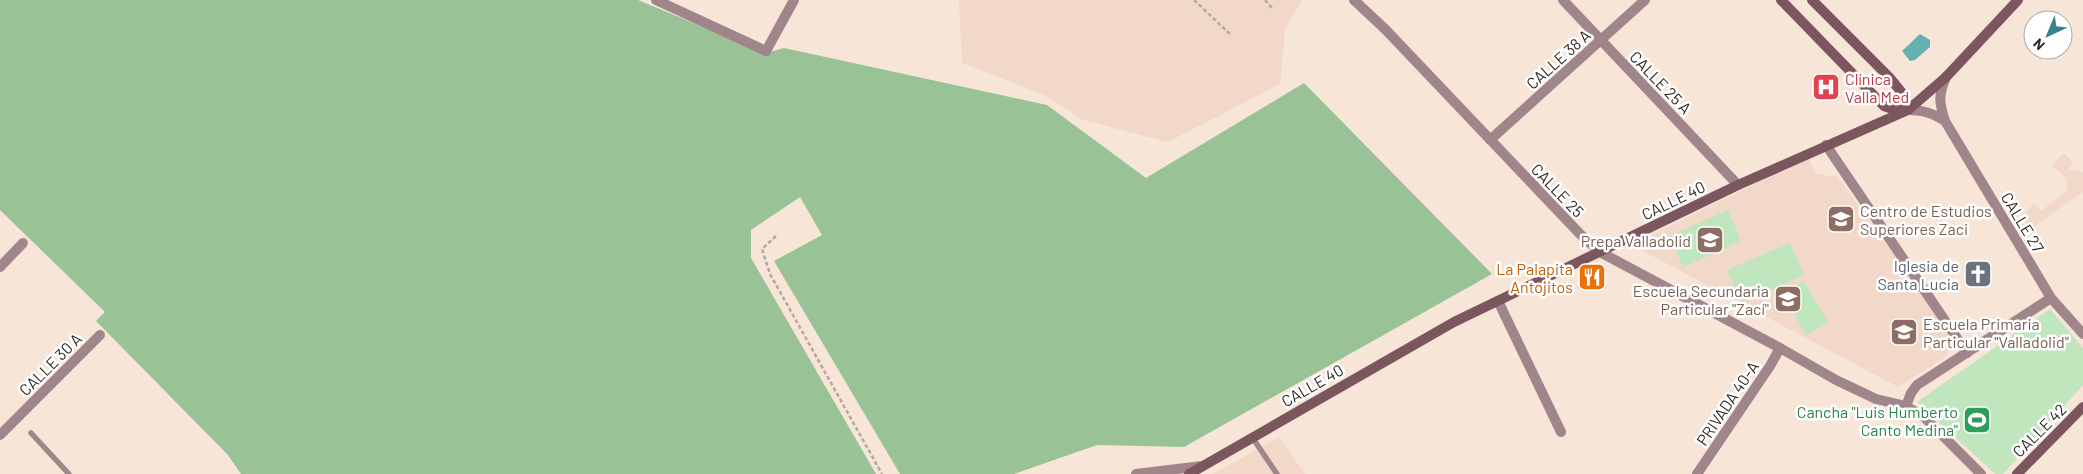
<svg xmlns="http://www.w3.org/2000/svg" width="2083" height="474" viewBox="0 0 2083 474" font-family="Barlow,sans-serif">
	<rect width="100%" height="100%" fill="#f7e5d8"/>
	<path fill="#f1d8c8" d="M959,0H1302L1285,30L1280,84L1168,142L1083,120L1045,95L962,63Z
		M2064,153L2073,163L2068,169L2083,172V192L2026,232L2025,213L2034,203L2041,211L2068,190L2065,177L2052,166Z
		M1808,157L1815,173L1828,176H1837L1947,327L1950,341L1947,356L1898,387L1632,245Z
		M1279,437L1305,474H1213Z"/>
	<path fill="#c0e6bd" d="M1728,210L1741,241L1683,267L1669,236Z
		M1790,243L1804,275L1742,303L1727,270Z
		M1804,281L1828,322L1806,335L1783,293Z
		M2050,309L2083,348V385L2003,474H1995L1917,402Z"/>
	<path fill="#99c296" d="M0,0H638L766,53L784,48L1047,105L1146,178L1304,83L1492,274L1184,447L1097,445L1014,474H900L774,261L822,235L800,197L751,230V258L876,474H241L228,455L96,321L105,312L0,210Z"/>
	<path fill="#65b1b2" d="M1920,34L1930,40V47L1915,60L1910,61L1902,51Z"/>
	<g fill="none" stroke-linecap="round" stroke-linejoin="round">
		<path stroke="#b6a89e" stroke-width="2.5" stroke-dasharray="4 2.5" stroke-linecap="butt" d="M1194,0L1231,35
			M1265,0L1272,8
			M776,236L762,249L770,274L882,474"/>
		<path stroke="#a0858a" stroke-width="5.5" d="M31,433L69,474
			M1252,437L1277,474"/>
		<path stroke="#a0858a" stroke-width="10" d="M656,0L766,51L794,0
			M1354,0L1385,29L1580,234L1600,252
			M1563,0L1738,185
			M1490,140L1645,0
			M1826,145L1967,353
			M0,267L23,243
			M1498,301L1561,432
			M0,435L100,335
			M1697,474L1770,366L1780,348"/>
		<path stroke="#a0858a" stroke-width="10" d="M1908,110C1923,110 1932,113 1945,121L2051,298L2083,334
			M1945,121C1939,102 1938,96 1946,77
			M1600,252L1780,348L1836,380L1876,399L1906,406L1924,417L1981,474
			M1906,406L1911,393L1917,385L2051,298
			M1136,474L1202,466"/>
		<path stroke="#7c565e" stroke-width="10" d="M1781,0L1884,106L1895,110H1908L1903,94L1889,77L1812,0
			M1189,474L1454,322L1738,185L1908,110L1946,77L2018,0
			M2017,474L2083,407"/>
	</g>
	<defs>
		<g id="hospital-square" transform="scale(1.4375)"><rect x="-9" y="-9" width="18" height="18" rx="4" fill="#e0444e" stroke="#fff"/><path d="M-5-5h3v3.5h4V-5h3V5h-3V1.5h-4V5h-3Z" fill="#fff"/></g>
		<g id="university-square" transform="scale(1.4375)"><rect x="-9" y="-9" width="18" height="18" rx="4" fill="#8d6e63" stroke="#fff"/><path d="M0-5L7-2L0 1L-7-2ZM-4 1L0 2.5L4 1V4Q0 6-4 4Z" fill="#fff"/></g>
		<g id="school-square" transform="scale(1.4375)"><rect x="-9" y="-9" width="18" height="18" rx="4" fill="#8d6e63" stroke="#fff"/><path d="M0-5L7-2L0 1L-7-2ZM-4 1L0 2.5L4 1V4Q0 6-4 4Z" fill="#fff"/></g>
		<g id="church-square" transform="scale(1.4375)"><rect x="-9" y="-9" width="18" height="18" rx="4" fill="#6b7280" stroke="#fff"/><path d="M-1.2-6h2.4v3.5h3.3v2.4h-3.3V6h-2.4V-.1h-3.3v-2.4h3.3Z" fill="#fff"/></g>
		<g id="restaurant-square" transform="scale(1.4375)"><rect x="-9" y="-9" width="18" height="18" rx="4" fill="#e8710a" stroke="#fff"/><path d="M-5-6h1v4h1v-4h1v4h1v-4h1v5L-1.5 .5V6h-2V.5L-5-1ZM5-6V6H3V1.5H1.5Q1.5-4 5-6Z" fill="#fff"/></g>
		<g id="stadium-square" transform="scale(1.4375)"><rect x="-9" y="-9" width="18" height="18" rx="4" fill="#2e9e5b" stroke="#fff"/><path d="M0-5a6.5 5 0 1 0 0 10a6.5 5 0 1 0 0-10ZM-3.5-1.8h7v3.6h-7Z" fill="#fff"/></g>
	</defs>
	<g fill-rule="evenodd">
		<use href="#hospital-square" x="1826" y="87"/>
		<use href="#university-square" x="1841" y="219"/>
		<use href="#school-square" x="1710" y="240"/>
		<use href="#church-square" x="1978" y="274"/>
		<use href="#restaurant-square" x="1592" y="277"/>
		<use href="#school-square" x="1788" y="299"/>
		<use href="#school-square" x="1904" y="332"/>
		<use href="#stadium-square" x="1977" y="420"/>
	</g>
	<g text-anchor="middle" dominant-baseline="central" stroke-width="5" stroke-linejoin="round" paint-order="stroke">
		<g font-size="16" fill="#2e2723" stroke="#fff">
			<text transform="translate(1558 59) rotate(-42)">CALLE 38 A</text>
			<text transform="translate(1661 82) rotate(46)">CALLE 25 A</text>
			<text transform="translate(1558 190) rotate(46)">CALLE 25</text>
			<text transform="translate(1673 200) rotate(-26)">CALLE 40</text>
			<text transform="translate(2023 222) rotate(59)">CALLE 27</text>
			<text transform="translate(50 364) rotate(-45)">CALLE 30 A</text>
			<text transform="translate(1312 385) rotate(-30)">CALLE 40</text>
			<text transform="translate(1727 403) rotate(-56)">PRIVADA 40-A</text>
			<text transform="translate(2039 430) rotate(-45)">CALLE 42</text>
		</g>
		<g font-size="16" fill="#be3a42" stroke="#fff" text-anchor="start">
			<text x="1845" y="78">Clínica<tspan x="1845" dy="18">Valla Med</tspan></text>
		</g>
		<g font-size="16" fill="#785e54" stroke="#fff" text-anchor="start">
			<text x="1860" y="210">Centro de Estudios<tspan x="1860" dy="18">Superiores Zaci</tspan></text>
			<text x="1691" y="240" text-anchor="end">Prepa Valladolid</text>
			<text x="1769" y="290" text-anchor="end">Escuela Secundaria<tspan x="1769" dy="18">Particular "Zací"</tspan></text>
			<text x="1923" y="323">Escuela Primaria<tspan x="1923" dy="18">Particular "Valladolid"</tspan></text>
		</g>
		<g font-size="16" fill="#5b616d" stroke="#fff" text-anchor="end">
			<text x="1959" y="265">Iglesia de<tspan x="1959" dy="18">Santa Lucia</tspan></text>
		</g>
		<g font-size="16" fill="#c56008" stroke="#fff" text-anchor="end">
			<text x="1573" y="268">La Palapita<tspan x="1573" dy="18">Antojitos</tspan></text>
		</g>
		<g font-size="16" fill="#27864d" stroke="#fff" text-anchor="end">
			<text x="1958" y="411">Cancha "Luis Humberto<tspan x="1958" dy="18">Canto Medina"</tspan></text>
		</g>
	</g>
	<g transform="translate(2048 35) rotate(224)"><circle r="24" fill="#ffffff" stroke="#aba9a7"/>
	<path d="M0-4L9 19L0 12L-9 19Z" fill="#3b828c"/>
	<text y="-8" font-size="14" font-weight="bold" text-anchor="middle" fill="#2e2723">N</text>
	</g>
</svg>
